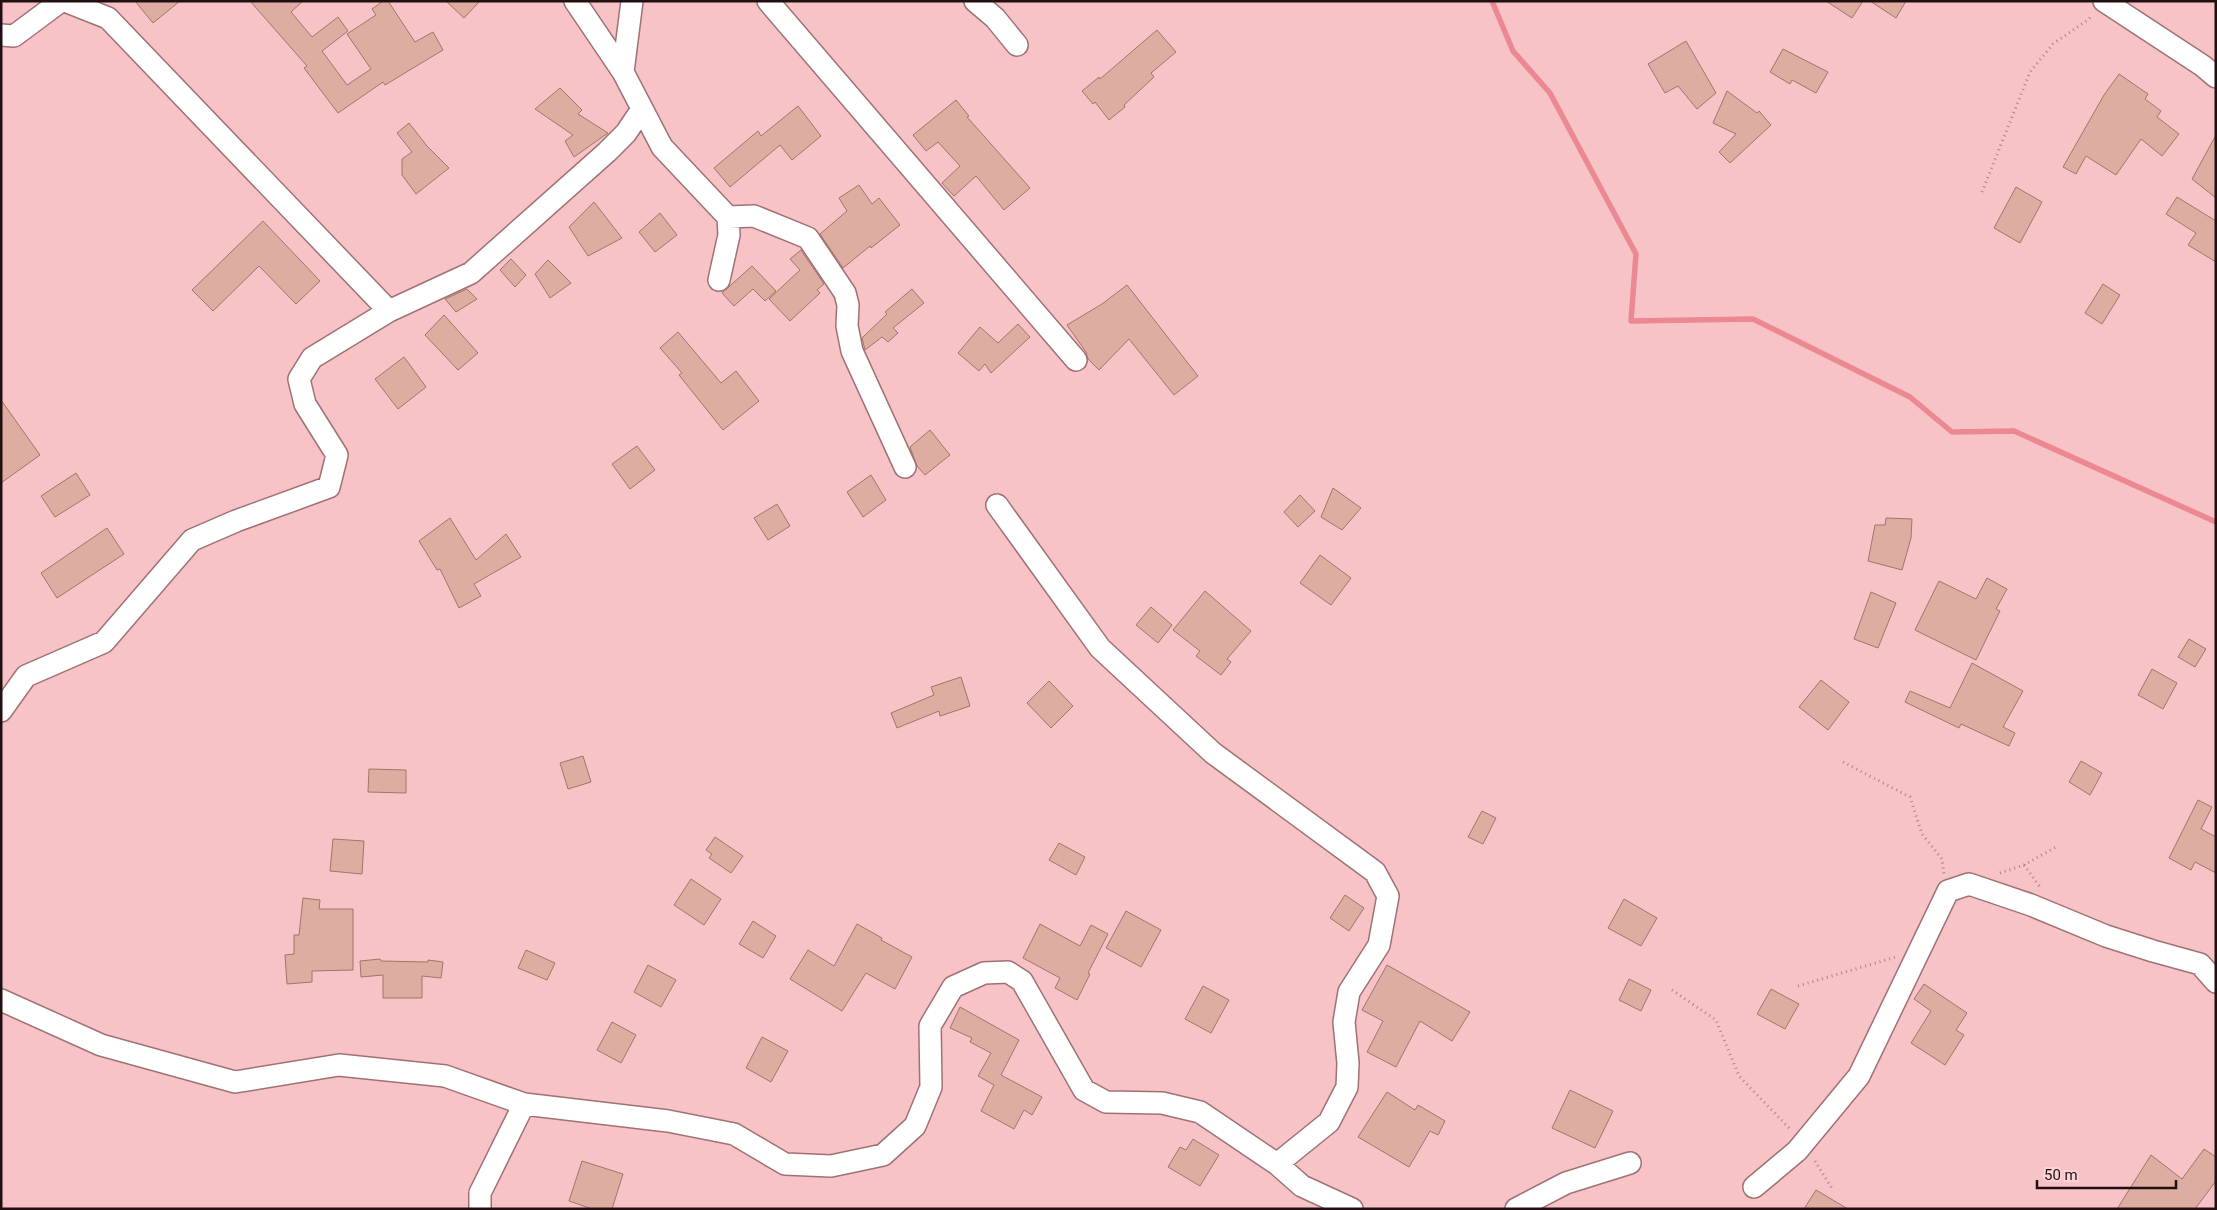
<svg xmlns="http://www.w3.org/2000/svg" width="2217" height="1210" viewBox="0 0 2217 1210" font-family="Roboto,sans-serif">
	<rect width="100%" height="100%" fill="#f8c3c6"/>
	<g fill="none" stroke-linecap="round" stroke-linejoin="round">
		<path stroke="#eb8891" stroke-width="5.5" d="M1492,1L1513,51L1550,93L1636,254L1631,321L1753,319L1910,397L1952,432L2014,431L2216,522"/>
	</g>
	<path fill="#deada1" stroke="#a27569" d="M135,1H180L153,23Z
		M250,1H303L291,12L312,37L338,17L348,31L322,51L347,85L371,69L347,34L376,15L372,9L383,1H388L415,42L433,32L443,50L385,85L383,82L338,113L304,68L307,66Z
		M446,1H480L464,18Z
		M1826,1H1863L1852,18Z
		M1870,1H1906L1896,18Z
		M1157,30L1176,52L1151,73L1154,77L1124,105L1125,107L1109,120L1095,102L1093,104L1082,91L1099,77L1100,79Z
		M1686,41L1716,93L1697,109L1678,86L1665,93L1648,64Z
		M1783,49L1828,72L1816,93L1792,80L1790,84L1770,72Z
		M2119,74L2148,94L2145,99L2161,111L2157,117L2179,134L2162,156L2141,139L2116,175L2086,156L2076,174L2063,167L2104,95Z
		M560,88L582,110L578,114L608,133L574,157L565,141L573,135L535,109Z
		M1727,91L1757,113L1759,111L1771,125L1730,163L1719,152L1736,134L1713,123Z
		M956,100L969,116L967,117L1030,188L1004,210L976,176L954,196L942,183L960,166L938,142L926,151L913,135Z
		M798,106L821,136L792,160L780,145L730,187L714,168L758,131L761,136Z
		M409,123L427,146L449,168L416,194L402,175V159L412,152L397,133Z
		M2216,135V198L2192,179Z
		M859,185L872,204L879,198L900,225L871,248L870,246L843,268L820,234L847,211L839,198Z
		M2016,187L2042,202L2020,243L1994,228Z
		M2177,197L2216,221V262L2188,245L2196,233L2166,214Z
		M594,202L622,238L588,256L569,227Z
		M660,213L677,235L655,252L639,232Z
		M263,221L320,281L296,304L259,266L213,311L192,290Z
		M801,250L824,284L817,290L820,293L790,321L769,299L800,270L790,259Z
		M511,259L526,275L515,287L500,270Z
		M548,260L571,283L550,298L535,274Z
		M752,266L776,291L765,301L753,289L734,306L722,293Z
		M2103,284L2120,295L2102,324L2085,313Z
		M1127,285L1198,376L1174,395L1129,339L1099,370L1088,359L1086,352L1067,325L1102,304Z
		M467,289L477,299L456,312L445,299Z
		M912,289L924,303L893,328L898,333L888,342L882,337L865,350L862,338L887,314L885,312Z
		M444,315L478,353L458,370L425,335Z
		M1018,324L1030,337L991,373L985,364L979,371L958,353L980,327L998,343Z
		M678,332L721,383L736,371L759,401L723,430L679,375L682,373L660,348Z
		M404,357L426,387L398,409L375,379Z
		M1,400L40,455L1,483Z
		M930,430L950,455L925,475L917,466L910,447Z
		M637,446L655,470L630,489L612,464Z
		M76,473L90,495L55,517L41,496Z
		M871,475L886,500L863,517L847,492Z
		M1333,488L1361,508L1342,530L1321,517Z
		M1300,495L1315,511L1298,527L1284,512Z
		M777,504L790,526L768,540L754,518Z
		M450,518L476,560L506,534L521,557L474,584L481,596L459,608L440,569L437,570L419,541Z
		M1886,518L1912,519L1911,538L1902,570L1868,561L1875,525H1885Z
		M107,528L124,554L57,598L41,573Z
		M1320,555L1351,578L1331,605L1300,583Z
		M1987,578L2007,589L1996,609L2000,611L1976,660L1915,630L1939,581L1976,599Z
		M1205,591L1251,631L1227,659L1231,662L1221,675L1196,656L1200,651L1173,630Z
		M1871,592L1896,603L1878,648L1854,639Z
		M1151,607L1172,625L1158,643L1136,625Z
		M2189,639L2206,649L2195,667L2178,657Z
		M1972,663L2023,691L2003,727L2015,733L2009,746L1961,724L1959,728L1905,702L1910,691L1950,708Z
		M2152,669L2177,683L2163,709L2138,695Z
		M961,677L970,706L940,716L939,711L897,728L891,713L934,695L931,687Z
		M1821,680L1849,702L1828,730L1799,707Z
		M1049,681L1073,706L1051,728L1027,703Z
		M583,756L591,782L568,789L560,763Z
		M2081,761L2102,773L2090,795L2069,782Z
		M369,769L406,770V793L368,792Z
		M2198,800L2212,807L2201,829L2216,837V873L2195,862L2191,870L2169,858Z
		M1482,811L1496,818L1483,844L1468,837Z
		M715,837L743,856L731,873L709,858L712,854L706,850Z
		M333,839L364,841L362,874L330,871Z
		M1059,843L1085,857L1076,875L1049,860Z
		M691,879L721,899L704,925L674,905Z
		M1345,895L1364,908L1349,931L1330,918Z
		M303,898L320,900L319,909H353V970L312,971V982L287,984L285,955L294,954V935H299Z
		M1624,899L1657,918L1641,946L1608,928Z
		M1126,911L1161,930L1141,967L1106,948Z
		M753,921L776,936L763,958L739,944Z
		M857,924L882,938L881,940L912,957L895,989L866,973L842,1011L790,979L808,950L834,966Z
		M1040,924L1080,946L1091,925L1108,934L1088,973L1090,974L1077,1000L1055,988L1060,978L1023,958Z
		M526,950L555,963L547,980L518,968Z
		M380,959L381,961L428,962V960L443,962L441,978L422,976V998H383V975L361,977L360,961Z
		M648,965L676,980L661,1007L634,992Z
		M1387,965L1470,1012L1452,1041L1420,1021L1396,1067L1367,1052L1383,1021L1362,1010Z
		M1629,979L1651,990L1641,1011L1619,1000Z
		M1924,984L1967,1013L1956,1030L1964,1035L1945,1065L1911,1043L1931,1011L1914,999Z
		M1203,986L1229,1000L1211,1033L1185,1019Z
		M1771,989L1799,1004L1785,1029L1757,1014Z
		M960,1007L1019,1040L1001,1075L1042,1097L1032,1115L1024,1110L1014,1129L981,1111L994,1085L978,1076L991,1053L970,1042L972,1038L950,1028Z
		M612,1022L636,1035L621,1063L597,1050Z
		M762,1037L788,1051L771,1082L746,1068Z
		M1570,1090L1613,1111L1595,1148L1552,1128Z
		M1387,1092L1415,1110L1418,1105L1445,1121L1438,1135L1430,1131L1409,1167L1358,1137Z
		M1193,1139L1219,1155L1200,1186L1168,1167L1180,1147L1186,1150Z
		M2204,1149L2216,1157V1181L2195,1209H2117L2151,1155L2182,1179Z
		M582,1161L623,1174L612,1209H592L569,1201Z
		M1816,1190L1848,1209H1804Z"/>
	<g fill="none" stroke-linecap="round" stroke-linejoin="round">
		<g stroke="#a07174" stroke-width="24">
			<path id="street" d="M65,1L108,18L389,311
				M575,1L623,72L662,147L728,217L729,235L719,280
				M768,1L1076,360
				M975,1L995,18L1017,45
				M2104,1L2203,66L2216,77
				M1,35L14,36L61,1
				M623,72L632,1
				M728,217L754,216L808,238L845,293L848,305L847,326L852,351L905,467
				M997,505L1100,648L1213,753L1375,872L1388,896L1379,945L1349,992L1344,1022L1348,1063L1347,1087L1329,1122L1277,1164
				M1,711L26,676L104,642L192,540L236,521L329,487L337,455L305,404L299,379L312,358L389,311L471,273L607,152L626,133L642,109
				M1,1000L101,1045L235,1082L339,1065L445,1076L524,1104L668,1121L734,1134L785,1164L831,1166L883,1155L915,1126L931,1087L930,1026L953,987L984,973L1008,972L1022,981L1084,1090L1106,1102L1162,1103L1200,1112L1277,1164L1302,1186L1352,1209
				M1754,1187L1797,1151L1859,1076L1948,891L1969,884L2031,905L2106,936L2153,951L2200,964L2216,982
				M480,1209V1193L524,1104
				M1516,1209L1566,1183L1630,1163"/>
		</g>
		<path stroke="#ac8386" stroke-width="3" stroke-dasharray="1 4" stroke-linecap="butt" d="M1982,192L2030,72L2053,44L2089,19L2092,15
			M1843,762L1910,797L1922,834L1942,859L1944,874
			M2024,865L2040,887
			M2000,873L2024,865L2056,847
			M1798,986L1896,957
			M1672,990L1716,1020L1739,1076L1791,1130
			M1815,1161L1833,1190"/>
		<use href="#street" stroke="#fff" stroke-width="21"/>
	</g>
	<rect width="2217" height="1210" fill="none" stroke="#210f11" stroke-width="5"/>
	<path d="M2037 1180v8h139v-8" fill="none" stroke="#210f11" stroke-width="2.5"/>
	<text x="2044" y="1180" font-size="15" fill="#210f11" stroke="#fed3d5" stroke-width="4" paint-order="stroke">50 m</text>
</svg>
